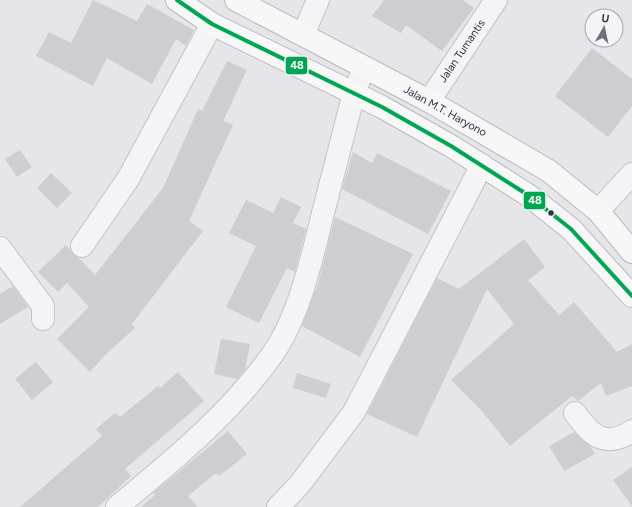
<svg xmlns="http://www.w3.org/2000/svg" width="632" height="507" viewBox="0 0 632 507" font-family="Figtree,sans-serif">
	<rect width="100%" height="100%" fill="#e6e5e9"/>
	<path fill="#cecdd1" d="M93,0L137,21L147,4L194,30L186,46L176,39L152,84L107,58L93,86L36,56L49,32L71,43Z
		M384,0H463L474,8L442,51L406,25L401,33L372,16Z
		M592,48L632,79V106L608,137L555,96Z
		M227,61L247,70L223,121L233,125L189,221L203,231L132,324L135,328L104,356L90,372L57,339L89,307L67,283L58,292L38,272L66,245L75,256L79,258L95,275L163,188L198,109L202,111Z
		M20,150L32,167L17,177L5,159Z
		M353,152L372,163L377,153L451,191L428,234L342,189Z
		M51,173L72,193L57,208L37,188Z
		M281,197L301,207L293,223L306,229L295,272L287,268L259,323L226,307L256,246L229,233L246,200L273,213Z
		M335,217L413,254L360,357L302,326L318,284Z
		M524,239L545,267L528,280L559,315L574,302L617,352L632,344V386L606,396L601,383L578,401L572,396L510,446L481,410L451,380L514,324L487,289L417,437L367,414L437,278L459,289Z
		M13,286L28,307L0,324V294Z
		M221,339L250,344L245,370L237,379L214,374Z
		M36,362L53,382L32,400L15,379Z
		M178,372L204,401L125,469L131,476L98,507H20L102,436L96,429L115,413L120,417L158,386L160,388Z
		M297,373L331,384L326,398L293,388Z
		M228,431L247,454L219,476L216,473L188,496L198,507H141L155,495L153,493Z
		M574,432L591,447L595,454L564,471L549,446Z
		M632,467V506L613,480Z"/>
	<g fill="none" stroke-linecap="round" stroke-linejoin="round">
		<g stroke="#c3c2c6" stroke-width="24">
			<path id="minor" d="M303,35L318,0
				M429,101L496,0
				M598,211L632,174
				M82,246L128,179L212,24
				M0,248L43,306V319
				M575,413C591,435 604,449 632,431
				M117,507C172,461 230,414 272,355C299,317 312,258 323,213C333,173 344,133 354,93L364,68
				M278,507L300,484L354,412L482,165"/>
		</g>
		<g stroke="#b9b8bd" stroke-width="24">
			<path id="highway" d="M177,0L212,24L382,107L451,146L528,195L571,229L632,296
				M236,0L429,101L549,171L598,211L632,252"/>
		</g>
		<use href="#minor" stroke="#f4f4f6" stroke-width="22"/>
		<use href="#highway" stroke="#f7f7f8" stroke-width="22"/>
		<g stroke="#f4f4f8" stroke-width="7">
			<path id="bus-1" d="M177,0L212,24L382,107L451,146L528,195L571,229L632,296"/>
		</g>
		<use href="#bus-1" stroke="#00a651" stroke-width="4"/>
	</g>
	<circle fill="#322e41" stroke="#f4f4f8" stroke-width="1.5" cx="551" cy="213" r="3.5"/>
	<g text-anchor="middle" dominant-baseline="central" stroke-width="3.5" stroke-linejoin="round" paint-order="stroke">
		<g font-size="11" fill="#322e41" stroke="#f4f4f8">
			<text transform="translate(462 51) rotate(-56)">Jalan Tumantis</text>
			<text transform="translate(445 111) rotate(29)">Jalan M.T. Haryono</text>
		</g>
	</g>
	<g stroke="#f4f4f8" stroke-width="1.5">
		<rect x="285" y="56" width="23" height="19" rx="4" fill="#00a651"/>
		<rect x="523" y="191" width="23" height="19" rx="4" fill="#00a651"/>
	</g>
	<g font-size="11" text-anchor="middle" font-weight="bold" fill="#fff">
		<text x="297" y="69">48</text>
		<text x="535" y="204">48</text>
	</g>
	<g transform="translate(604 28) rotate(9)"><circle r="19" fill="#f4f4f8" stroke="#a6a5af"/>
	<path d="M0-3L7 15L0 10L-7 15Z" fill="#716e7c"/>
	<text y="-6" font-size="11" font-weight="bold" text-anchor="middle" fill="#322e41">U</text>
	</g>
</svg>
